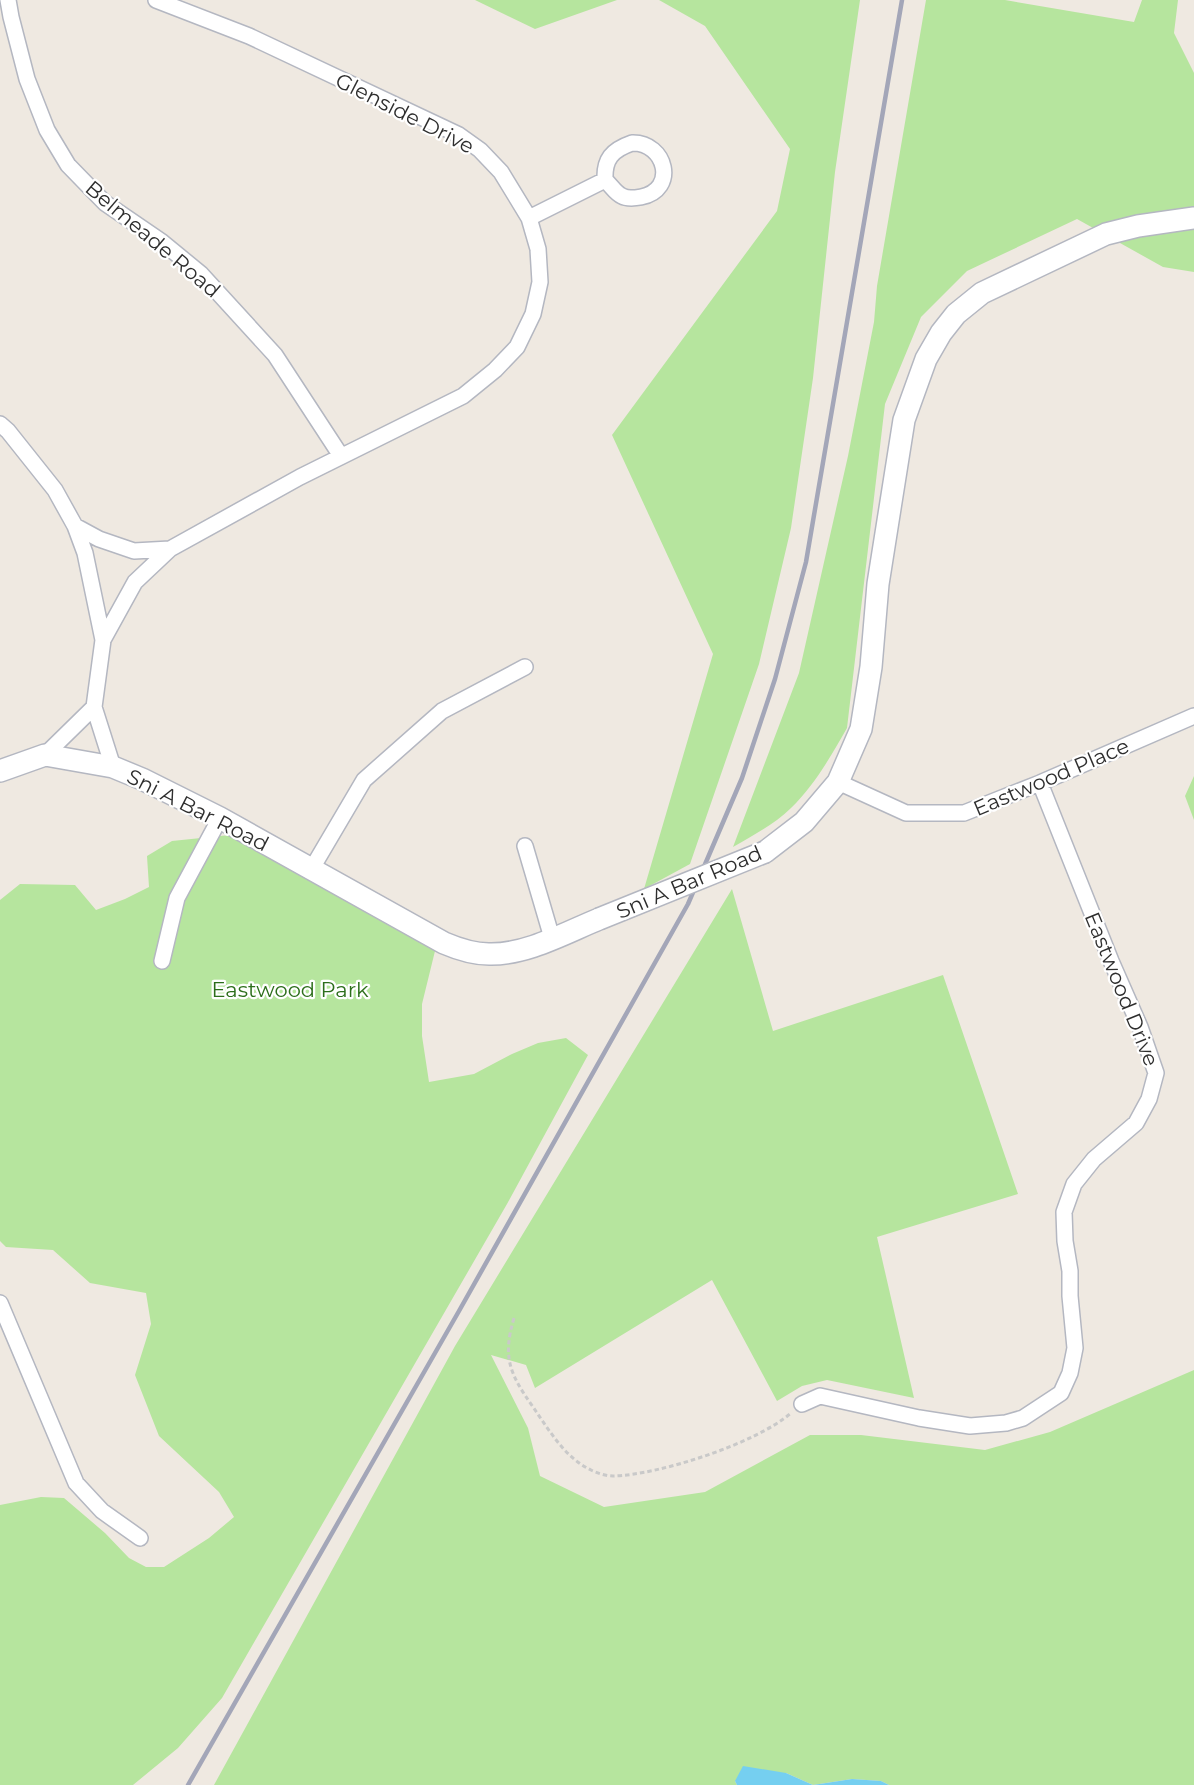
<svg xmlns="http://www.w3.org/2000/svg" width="1194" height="1785" viewBox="0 0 1194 1785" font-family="Montserrat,sans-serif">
	<rect width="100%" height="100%" fill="#efe9e1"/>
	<path fill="#b6e59e" d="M475,0H617L535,29Z
		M659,0H860L835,172L813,378L791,528L759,664L690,864L644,889L713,654L612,435L777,211L790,149L705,26Z
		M926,0H1005L1134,22L1142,0H1178L1174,33L1194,73V272L1163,267L1077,219L967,271L921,317L885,404L847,728C831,756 814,786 791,808C775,824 752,836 733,847L799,673L848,456L874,322L877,286Z
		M1194,776V820L1185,796Z
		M230,835L435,951L422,1004V1036L429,1082L474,1074L512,1054L538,1043L566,1038L588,1055L507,1204L222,1698L178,1748L133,1785H0V1505L41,1497L64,1498L105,1533L129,1558L146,1567H164L209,1538L234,1517L219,1492L159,1436L135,1375L151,1324L146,1293L90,1283L53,1250L6,1247L0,1241V900L20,884L75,885L96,910L125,899L149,887L147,856L172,841Z
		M732,889L773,1031L943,975L1018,1194L877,1237L914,1398L827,1380L802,1386L777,1401L712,1280L535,1388L526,1365L491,1355L528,1428L540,1476L604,1507L705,1492L810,1435H861L985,1450L1050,1432L1194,1370V1785H889L881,1781L852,1779L813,1785L786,1773L735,1781L737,1785H214L455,1346Z"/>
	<path fill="#75cff0" d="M743,1766L786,1773L813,1785L852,1779L881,1781L889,1785H737L735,1781Z"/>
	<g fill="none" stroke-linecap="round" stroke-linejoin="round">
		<g stroke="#b4b7c1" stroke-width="18">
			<path id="street" d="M8,0L11,17L27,79L47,130L68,165L105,203L162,242L201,274L275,355L341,456
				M632,143C666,142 678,190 641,197C635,198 627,199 622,196C615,193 611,185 605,180C604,159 612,150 632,143Z
				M529,218L605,180
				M0,424L8,431L55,490L75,526L85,553L103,640L94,707L45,755
				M75,526L99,539L134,551L170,549
				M103,640L135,582L170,549L300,477L463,396L495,370L517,347L533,314L540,282L538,249L529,218L501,172L480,150L459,135L249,36L156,0
				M94,707L113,767
				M838,782L906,813H964L1040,783L1194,716
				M525,846L552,938
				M311,870L364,780L442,711L525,667
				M162,961L177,898L220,818
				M0,1303L76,1483L102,1511L140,1538
				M802,1404L820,1396L919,1418L970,1426L1006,1423L1023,1418L1061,1393L1070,1373L1075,1348L1070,1296V1271L1065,1241L1064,1212L1074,1184L1094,1159L1136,1123L1149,1099L1156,1073L1140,1027L1111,961L1040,783"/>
		</g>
		<g stroke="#b4b7c1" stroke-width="24">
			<path id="secondary" d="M0,771L45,755L113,767L142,779L220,818L444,943C458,949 473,954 489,954C526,955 565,933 599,919
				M765,852L804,822L838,782L861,729L871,667L878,584L904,420L926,359L941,333L956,314L982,293L1106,234L1138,226L1194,218"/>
		</g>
		<path stroke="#c9c9c9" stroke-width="3" stroke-dasharray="4.5 3" stroke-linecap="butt" d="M514,1318C502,1358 510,1374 533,1407C549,1430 565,1458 591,1470C597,1473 606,1476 613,1476C659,1475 757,1443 791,1413"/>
		<use href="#street" stroke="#fff" stroke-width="15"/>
		<use href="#secondary" stroke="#fff" stroke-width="21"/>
		<path stroke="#a3a6b8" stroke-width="4.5" d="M188,1785L459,1311L688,904L742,778L775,679L806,562L902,0"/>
		<g stroke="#b4b7c1" stroke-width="24" stroke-linecap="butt">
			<path id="secondary-bridge" d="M599,919L765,852"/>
		</g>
		<use href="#secondary-bridge" stroke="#fff" stroke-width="21"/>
	</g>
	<g text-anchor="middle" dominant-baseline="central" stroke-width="4.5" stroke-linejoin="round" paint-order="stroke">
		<g font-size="21" fill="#2e2e2e" stroke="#fff">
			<text transform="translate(405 113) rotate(27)">Glenside Drive</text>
			<text transform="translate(153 239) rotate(40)">Belmeade Road</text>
			<text transform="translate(1051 777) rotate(-23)">Eastwood Place</text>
			<text transform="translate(198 810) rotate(27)">Sni A Bar Road</text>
			<text transform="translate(689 882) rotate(-23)">Sni A Bar Road</text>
			<text transform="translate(1122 989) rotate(68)">Eastwood Drive</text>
		</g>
		<g font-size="21" fill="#2c6e1b" stroke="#fff">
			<text x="290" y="989">Eastwood Park</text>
		</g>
	</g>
</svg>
